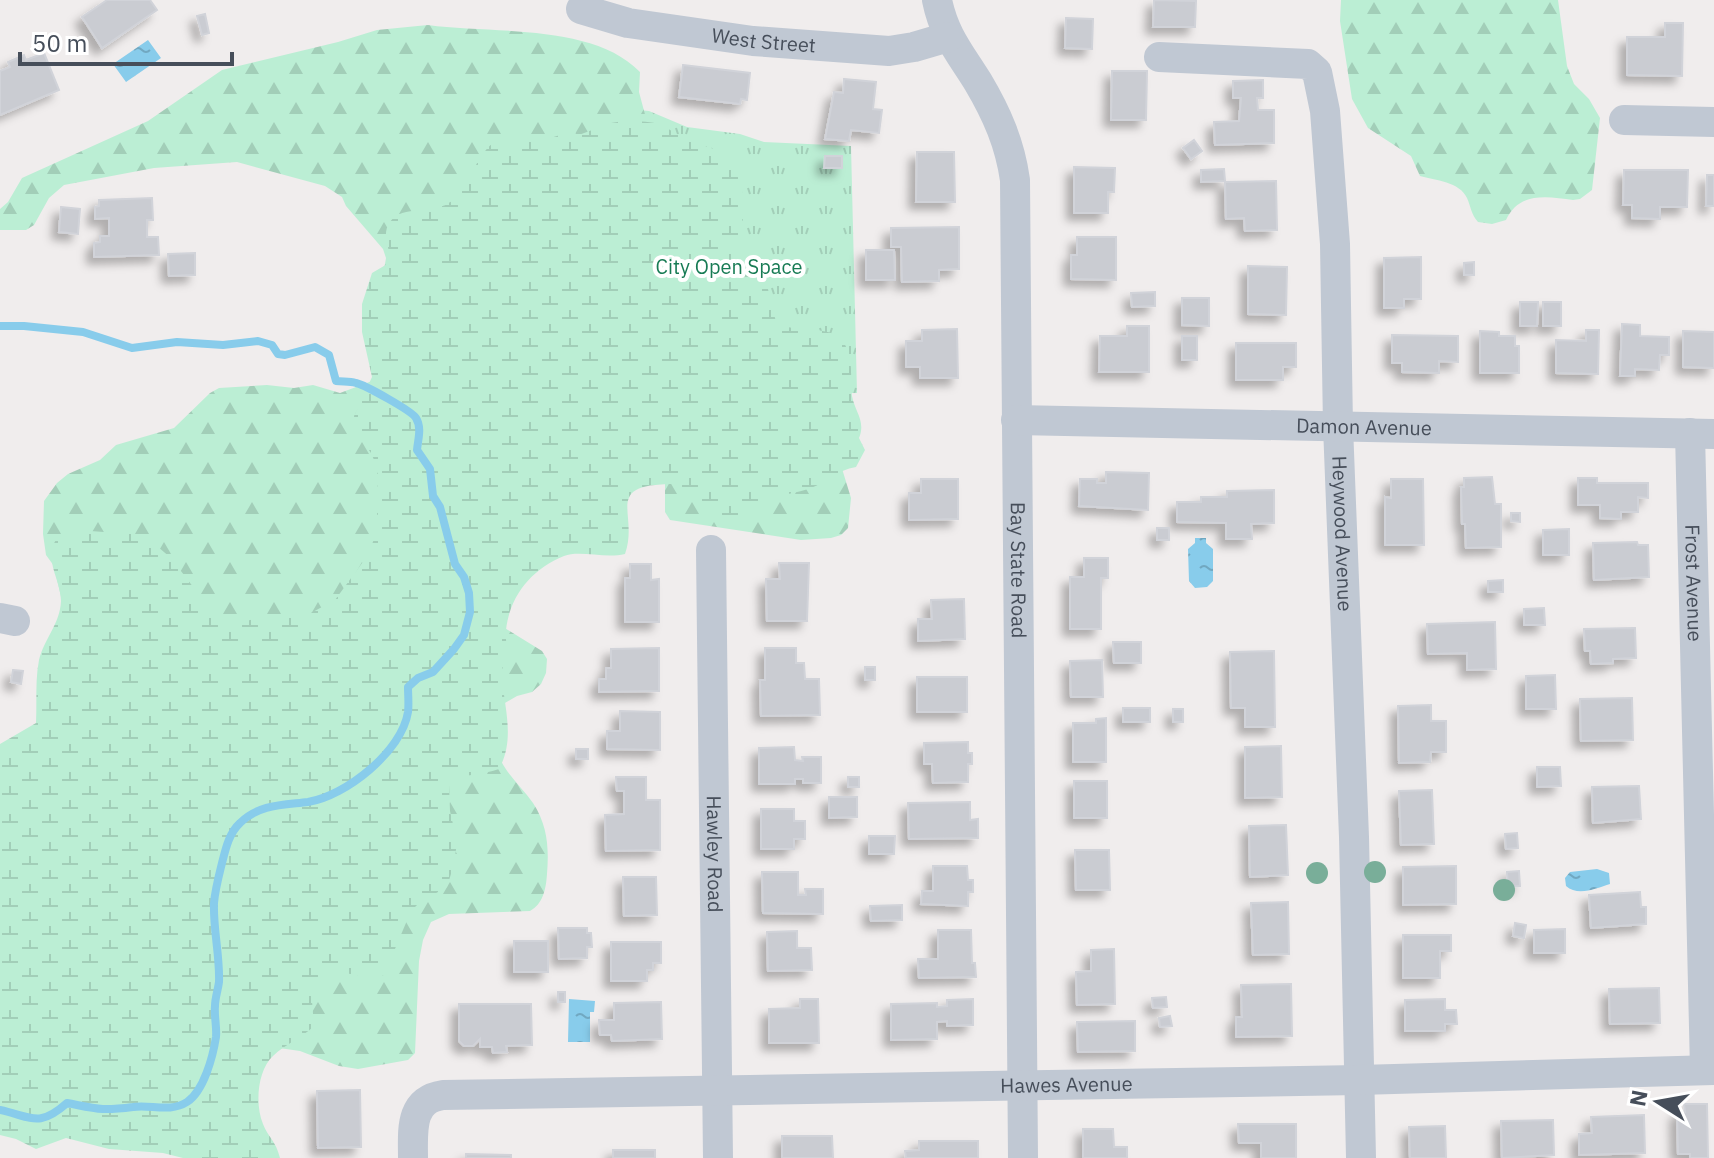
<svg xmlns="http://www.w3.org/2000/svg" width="1714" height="1158" font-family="'IBM Plex Sans',sans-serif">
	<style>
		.grass { fill: url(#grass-tufts) }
		.forest { fill: url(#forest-firs) }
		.wetland { fill: url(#wetland-marsh) }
		.water { fill: url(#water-ripples) }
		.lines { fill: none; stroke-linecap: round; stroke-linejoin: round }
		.stream { stroke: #88cceb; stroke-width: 8 }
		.building { fill: #caccd2; stroke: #d1d3d9; stroke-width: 2; filter: url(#shadow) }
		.street { stroke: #c0c8d3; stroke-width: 30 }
		.tree { fill: #79ae99 }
		.labels { text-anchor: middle; stroke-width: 8; stroke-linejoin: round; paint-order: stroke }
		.street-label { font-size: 20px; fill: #464e5a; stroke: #fff }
		.park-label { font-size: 20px; fill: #177b54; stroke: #fff }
	</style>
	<defs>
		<pattern id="grass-tufts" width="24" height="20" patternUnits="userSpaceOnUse" patternTransform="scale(2)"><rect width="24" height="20" fill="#bbeed4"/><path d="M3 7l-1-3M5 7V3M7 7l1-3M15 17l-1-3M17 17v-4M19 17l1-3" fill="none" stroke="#a2ceb8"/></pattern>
		<pattern id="forest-firs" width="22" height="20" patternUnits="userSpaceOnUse" patternTransform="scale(2)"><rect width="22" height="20" fill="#bbeed4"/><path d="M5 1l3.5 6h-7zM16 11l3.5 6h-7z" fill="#a2ceb8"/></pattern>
		<pattern id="wetland-marsh" width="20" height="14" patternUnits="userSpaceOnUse" patternTransform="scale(2)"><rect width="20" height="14" fill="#bbeed4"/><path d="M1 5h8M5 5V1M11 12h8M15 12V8" fill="none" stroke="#a2ceb8"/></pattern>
		<pattern id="water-ripples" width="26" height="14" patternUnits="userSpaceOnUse" patternTransform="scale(2)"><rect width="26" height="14" fill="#88cceb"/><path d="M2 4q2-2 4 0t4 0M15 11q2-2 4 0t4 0" fill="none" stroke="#71a8c1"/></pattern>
		<filter id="shadow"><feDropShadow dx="-7" dy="7" stdDeviation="4" flood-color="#0004"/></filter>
	</defs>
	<rect width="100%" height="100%" fill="#f0eded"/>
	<path class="grass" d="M588,105L649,111L687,127L740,134L764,142L851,146L857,393L617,397Z"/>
	<path class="forest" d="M1341,0H1558L1567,66L1574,84L1589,99L1600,118L1592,190L1580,199L1573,200C1546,196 1519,192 1506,220L1492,224L1478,222C1471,214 1471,207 1467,198C1460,182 1435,180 1420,176L1411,156L1368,128L1352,99L1340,21Z
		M428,25C492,34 593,23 640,72L639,92L647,122L733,248L836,449L851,498L848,528L841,535L831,538L801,540L670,520L665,512V444L543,494L503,627L542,651L547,659L546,673L541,684L532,692L517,696L493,710C494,725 493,746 500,759C508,776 523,788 533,803C548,826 549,849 547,874C546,889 543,904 530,911L449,914L431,922L423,940L419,961L415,1053L408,1060L358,1069L339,1066L300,1051L279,1048L77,668L54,566L46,555L43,534L44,501L57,483L68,474L100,460L116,445L174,428L210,393L219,388L267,385L294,388L313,385L340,393L388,375L381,288L386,258L383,249L346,206L342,197L325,186L237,162L154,168L64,185L49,198L34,225L26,230H0V209L8,202L22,178L148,121L222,70L338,42L377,30Z"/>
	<path class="wetland" d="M630,120C640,122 651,121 661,125C669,128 675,134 683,138C701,146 726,150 741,163L743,218L740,233L742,260L766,281L776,322C799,337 837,319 848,351C853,365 850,381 852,396C855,412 866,421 859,438L865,450L856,467C837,470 827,482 811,488C797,493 782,494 768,501C760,506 756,513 749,517C727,531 694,499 679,484C599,483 640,512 625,554C605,559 580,550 564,556C532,569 510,595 506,630C505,636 507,642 506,648C505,658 501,669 502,679C505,710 515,740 499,769C482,775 463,773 449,784L450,811L457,842L454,864L447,887L420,902L411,911L384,975L370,977L344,973L316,980L312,1001L314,1026C302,1038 285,1044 273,1056C257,1071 255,1105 263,1124C268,1137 276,1141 280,1158H183L163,1153L109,1149L66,1138L36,1149L16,1139L0,1135V744L36,723C37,702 35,680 39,660C44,639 60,624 61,601C61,582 47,565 53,546C57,534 66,531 77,530L144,535L171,558L197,592L211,618L220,622L232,624L260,618H289L309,614L335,600L368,555L377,531L378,469L371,453L356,432L354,416L372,377L362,332V304L372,273L389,263C392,248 380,236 390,222C402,204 435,215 452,201C469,188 478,149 498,140C506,137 518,143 528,142C544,141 560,135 575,130L576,136L611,123Z"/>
	<path class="water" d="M148,40L161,58L126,82L113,64Z
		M1195,538H1206V543L1213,549V581L1207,587L1195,588L1189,581L1188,549L1195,543Z
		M1597,869L1609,873L1610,884C1597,888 1578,897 1566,886L1565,878L1570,872Z
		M569,999L595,1001L594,1012H590V1042H568Z"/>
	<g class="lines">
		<path class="stream" d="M0,326H24L83,332L132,348L177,342L223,345L258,341L272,345L278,354L285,355L315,347L329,355L336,381C343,382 349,381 356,383C365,385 412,411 416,418C422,428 418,439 417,450L430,469L433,496L440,507L455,564L464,577L469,593L470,612L464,635L454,649L433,672L418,678L408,687C408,695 409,704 408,712C402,751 346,796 308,802C284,805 259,804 240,823C228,834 225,852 221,867C218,879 215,891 214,903C213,929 220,956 219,982C218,990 215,998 215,1006C214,1016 217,1027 216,1037C213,1056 204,1091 187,1102C170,1113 150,1104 133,1107C101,1111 98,1109 67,1103C39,1128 32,1117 0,1110"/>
	</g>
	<path class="building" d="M107,0H150L157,10L102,48L82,17Z
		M1154,0L1196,1L1195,27H1153Z
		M205,14L209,33L202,35L197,16Z
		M1066,18L1093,19L1092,49L1065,48Z
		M1665,23H1683L1682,76L1627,75V37H1665Z
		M44,53L59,90L0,115V71L10,67L8,62L24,55L26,60Z
		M683,65L750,73L747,100L741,99L740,104L679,97Z
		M1112,71H1147L1146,120H1111Z
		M844,79L876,82L873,109L882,110L879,133L851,130L849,141L825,139L834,92L843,93Z
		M1263,80V98H1257L1258,110H1274V143L1215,145L1214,122L1239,121L1241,98H1233V81Z
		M1194,140L1202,151L1191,159L1183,148Z
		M917,152H954L955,202H916Z
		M825,156H842V168H824Z
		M1074,167L1115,168L1114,192H1108V213H1074Z
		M1224,169L1225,181L1201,182V170Z
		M1624,170H1688L1687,207H1660V219L1632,218V205H1623Z
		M1707,175H1714V206H1706Z
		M1276,181L1277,230L1245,231L1244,218L1226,219L1225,182Z
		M152,198L153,220H147V237H158L159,255L94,257V243L100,242V236H109V218L95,219V207L99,206V200Z
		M61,207L80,209L78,234L59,232Z
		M959,227V269L939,270V281L902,282L901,247H891V228Z
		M1077,237H1116V280L1071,279V255H1077Z
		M866,250H894L895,280H866Z
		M195,253V275L169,276L168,254Z
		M1421,257V299H1404V308H1384V258Z
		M1474,262V275H1464V263Z
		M1248,266L1287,267L1286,315L1248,314Z
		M1155,292V306L1132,307L1131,293Z
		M1182,298H1209V326L1182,325Z
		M1520,302H1538L1537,326H1520Z
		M1543,302H1561V326H1543Z
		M1622,324L1640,325V336L1669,337V355H1660L1659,370L1635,369V376H1620Z
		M1127,326H1149V372H1099L1100,336H1127Z
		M957,329L958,378H920V367H906V341H922V330Z
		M1586,330H1599L1598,374L1556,373V340L1586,341Z
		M1480,331L1499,332V336H1515V346H1519V373H1480Z
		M1683,331L1714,332V368L1683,367Z
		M1392,335L1458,336V362L1439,361V373L1402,372V363H1392Z
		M1182,336H1197V360H1182Z
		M1236,343H1296V367H1283V380H1236Z
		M1106,472L1149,473L1148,510L1079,506L1080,479H1097V483H1106Z
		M1492,477L1495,504H1501V547L1466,548L1465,524H1462L1461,487H1464V478Z
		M1578,478H1597V483H1648V498L1638,497V512H1621V519L1600,518V505H1578Z
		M921,479H958V519L909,520V493H921Z
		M1391,479H1423L1424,545H1385V497L1391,498Z
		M1274,490V523L1251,524L1252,539H1226V523L1177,522V502H1201V497H1227V491Z
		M1511,513H1520V522L1511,521Z
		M1157,528H1169V540H1157Z
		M1569,529V555H1543V530Z
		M1637,542L1638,545H1648L1649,577L1594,580L1593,543Z
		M1084,558H1108V578H1101V629H1070V577H1084Z
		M779,563H809L807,621H767L766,579H780Z
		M630,564H651V580L659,579V622H625V578H630Z
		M1503,580V592H1488V581Z
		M964,599L965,639L918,641V619H932L931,600Z
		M1544,608L1545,625H1524V609Z
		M1495,622L1496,669L1467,670V653L1428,654L1427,624Z
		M1635,628L1636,658L1613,659V663L1591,664L1590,651H1585L1584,629Z
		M1113,642H1141V663H1114Z
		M659,648V691L599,692V679H606V668H611V649Z
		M765,648H796V663H804L805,679H819L820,715L761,716L760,680H765Z
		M1274,651L1275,727H1245V708H1231L1230,652Z
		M1102,660L1103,697H1071L1070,661Z
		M865,667H875V680H865Z
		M13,670L23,671L21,684L11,682Z
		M1555,675L1556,709H1526V676Z
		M917,677H967V712H917Z
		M1632,698L1633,740L1581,741L1580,699Z
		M1431,705V721H1446V752H1431L1430,762L1399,763L1398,706Z
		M1123,708H1150V722H1123Z
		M1173,709H1183V722H1173Z
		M620,711L660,712V750L607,749V731H620Z
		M1106,718V762H1073V723H1096V719Z
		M968,742V753H972V764H968V782L933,783L932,764H924V743Z
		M1281,746L1282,797L1245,798V747Z
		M794,747L795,760L803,761L802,757H821V783H803V779H795V784H759V748Z
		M576,749H588V759H576Z
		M1537,767H1560L1561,786L1537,787Z
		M616,777H646V800H660V850L606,851L605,815L624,814V791H617Z
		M848,777H859V787H848Z
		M1074,781H1107V818H1074Z
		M1639,786L1641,819L1593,823L1592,787Z
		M1432,790L1434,844L1401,845L1399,791Z
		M829,797H857V817L829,818Z
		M970,802V820L978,819V838L909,839L908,803Z
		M761,809H794V821H805V839H794V849H761Z
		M1286,825L1288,875L1250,877L1249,826Z
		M1517,833L1518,848L1506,849L1505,834Z
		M869,836H895L894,854H869Z
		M1075,850H1109L1110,890H1076Z
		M933,866H967L968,880H973V892H968V906L921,904L922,891H933Z
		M1456,866V904L1403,905V867Z
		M1519,871L1520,886L1508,887L1507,872Z
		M762,872H798V895H806L805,889H823V914L763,913Z
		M623,877H656L657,915L624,916Z
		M1640,892L1641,907H1646V924L1591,928L1589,895Z
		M1288,902L1289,954L1253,955L1251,903Z
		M902,905V920L871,921L870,906Z
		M1515,923L1526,925L1524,938L1513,936Z
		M558,928H587V933H591L592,947H587V958L559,959Z
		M1565,929V953H1534V930Z
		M938,930H971L972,963H975L976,977L919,978L918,959H938Z
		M797,931V948H811L812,970L768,971L767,932Z
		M1403,935H1451V951H1440V978H1403Z
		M514,941H548V972H514Z
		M611,942H661V963H653V970H647V981H611Z
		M1114,949L1115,1004L1077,1005L1076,972L1091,971V950Z
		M1291,984L1292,1036L1236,1037V1017H1242L1241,985Z
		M1659,988L1660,1023L1610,1024L1609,989Z
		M558,992H565V1002H558Z
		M1166,997L1167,1007L1153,1008L1152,998Z
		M800,999H818L819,1043H769V1009L800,1008Z
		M973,999V1025L947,1026V1021L937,1022V1039L891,1040V1004L937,1003V1007L947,1006V1000Z
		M1445,999V1010H1456L1457,1024H1445V1031H1405V1000Z
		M661,1002L662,1039L612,1041L611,1035H600L599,1020H614V1003Z
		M459,1004H531L532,1045L506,1046L507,1052L493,1053L492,1047H480V1039L473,1046H464L459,1041Z
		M1170,1016L1172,1026L1160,1027L1159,1018Z
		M1135,1021V1051L1078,1052L1077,1022Z
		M360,1090L361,1147L318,1148L317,1091Z
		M1684,1104H1707L1708,1158H1690V1154H1678L1677,1112H1685Z
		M1644,1115L1645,1153L1579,1155V1134L1592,1133L1591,1117Z
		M1553,1120L1554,1155L1502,1158L1501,1121Z
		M1238,1124H1296V1158H1261V1143H1239Z
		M1445,1126L1446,1158H1410L1409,1127Z
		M1083,1129H1113L1114,1147H1127V1158H1083Z
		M782,1136H832L833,1158H782Z
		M919,1141H978V1158H906L905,1151L919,1150Z
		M613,1150H655V1158H613Z
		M466,1154L511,1155V1158H466Z"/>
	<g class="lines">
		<g class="street">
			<path id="s1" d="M937,0C944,35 960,53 978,82C997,114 1010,144 1015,180L1023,1158"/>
			<path id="s2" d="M581,9L628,23L753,41L889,51L914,47L948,37"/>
			<path id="s3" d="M1159,57L1308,64L1317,72L1325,111L1335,244L1338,426L1354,837L1361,1158"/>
			<path d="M1624,120L1714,122"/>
			<path id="s4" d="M1016,420L1714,434"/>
			<path id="s5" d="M1690,433L1705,1070"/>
			<path id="s6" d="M711,550L718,1158"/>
			<path d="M0,618L15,621"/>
			<path id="s7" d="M413,1158C413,1131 409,1100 443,1095L1359,1080L1714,1070"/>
		</g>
	</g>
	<g class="tree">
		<circle cx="1375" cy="872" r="11"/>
		<circle cx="1317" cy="873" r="11"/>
		<circle cx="1504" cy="890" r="11"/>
	</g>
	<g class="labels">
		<g class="street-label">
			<text dy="7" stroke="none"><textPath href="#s2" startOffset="186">West Street</textPath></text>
			<text dy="7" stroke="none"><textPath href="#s4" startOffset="348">Damon Avenue</textPath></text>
			<text dy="7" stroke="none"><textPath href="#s3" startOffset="624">Heywood Avenue</textPath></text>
			<text dy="7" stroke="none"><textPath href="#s1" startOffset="588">Bay State Road</textPath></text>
			<text dy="7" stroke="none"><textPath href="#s5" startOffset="150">Frost Avenue</textPath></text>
			<text dy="7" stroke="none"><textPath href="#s6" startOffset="304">Hawley Road</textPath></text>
			<text dy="7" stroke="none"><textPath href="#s7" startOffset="702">Hawes Avenue</textPath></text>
		</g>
		<g class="park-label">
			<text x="729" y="274">City Open Space</text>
		</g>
	</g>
	<g transform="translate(1658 1102) rotate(281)" stroke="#ffffff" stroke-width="6" paint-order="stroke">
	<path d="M0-6L14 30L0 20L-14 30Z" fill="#464e5a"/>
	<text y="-12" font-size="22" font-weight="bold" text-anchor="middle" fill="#464e5a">N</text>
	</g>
	<path d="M20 52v12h212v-12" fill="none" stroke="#464e5a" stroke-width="4"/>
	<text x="32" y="52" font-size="24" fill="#464e5a" stroke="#ffffff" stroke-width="6" paint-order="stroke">50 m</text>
</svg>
